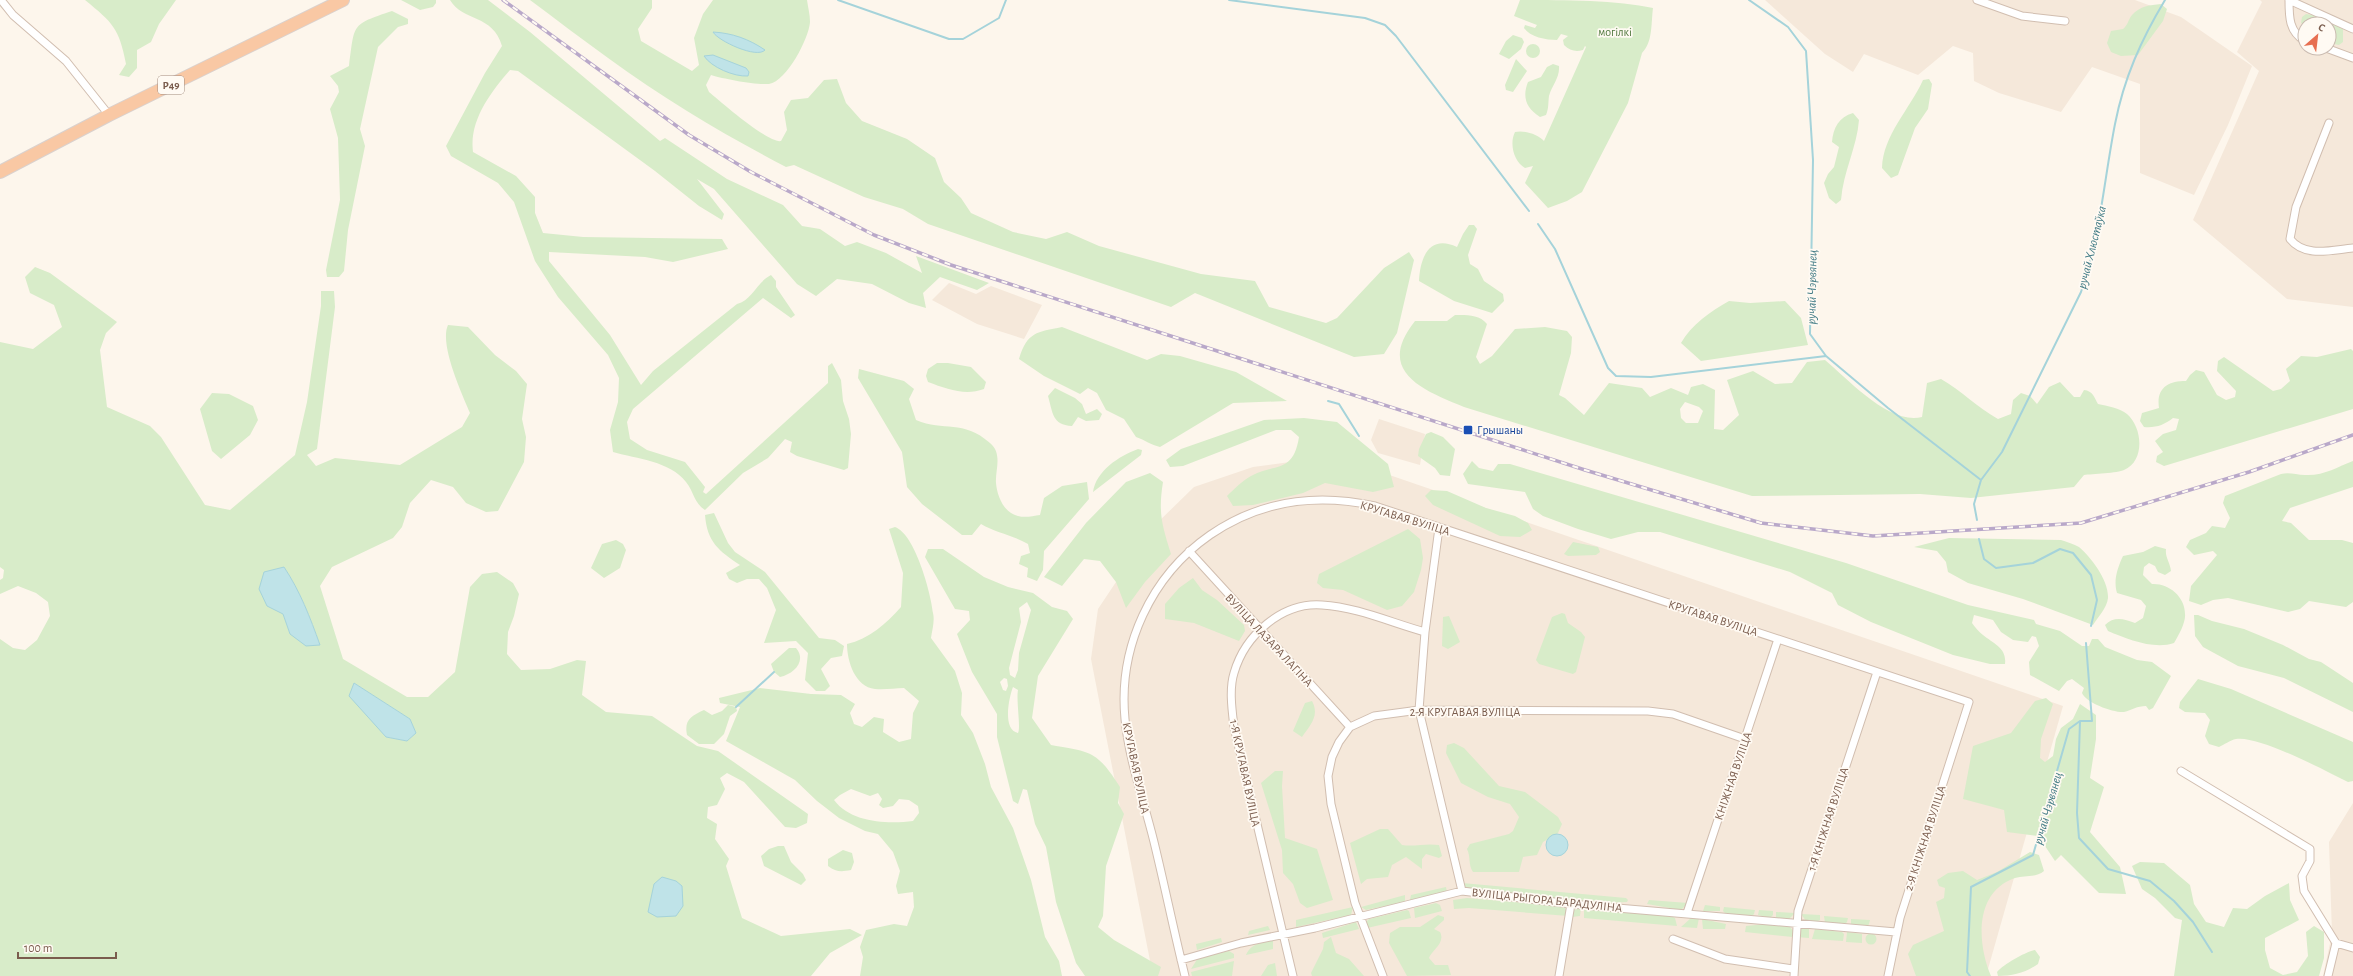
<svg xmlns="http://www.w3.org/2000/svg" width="2353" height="976" font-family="'Alegreya Sans',sans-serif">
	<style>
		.residential { fill: #f5e8da; fill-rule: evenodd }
		.green { fill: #d8ecc9; fill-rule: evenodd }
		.water { fill: #bfe3e8; stroke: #a5d3da }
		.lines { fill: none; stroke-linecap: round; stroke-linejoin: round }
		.stream { stroke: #a5d3da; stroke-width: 2 }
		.minor-casing { stroke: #d1beb0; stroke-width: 9 }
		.trunk-casing { stroke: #dad1cd; stroke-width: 14 }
		.minor { stroke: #fff; stroke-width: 7 }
		.trunk { stroke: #f9c8a4; stroke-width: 12 }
		.rail-casing { stroke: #b9a8c9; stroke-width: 3.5 }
		.rail { stroke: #fffaf3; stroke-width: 2; stroke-dasharray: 6; stroke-linecap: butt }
		.transit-dot { fill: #1a4fb4; stroke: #fffaf3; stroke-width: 1.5 }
		.labels { text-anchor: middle; stroke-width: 3.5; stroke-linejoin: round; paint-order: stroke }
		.shield { fill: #fffaf3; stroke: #a28b7f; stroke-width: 1 }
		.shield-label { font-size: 11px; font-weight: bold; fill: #7a5c4d }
		.park-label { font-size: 12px; fill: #537a41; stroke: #fffaf3 }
		.transit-label { font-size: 12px; fill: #164399; stroke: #fffaf3; text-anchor: start }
		.street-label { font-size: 12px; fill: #7a5c4d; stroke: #fffaf3 }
		.water-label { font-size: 13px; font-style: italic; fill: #437c86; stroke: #fffaf3 }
	</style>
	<rect width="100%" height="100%" fill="#fdf6ec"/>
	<path class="residential" d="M1765,0H2135L2181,17L2252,66L2228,125L2194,195L2140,173V84L2092,67L2061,112L1999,93L1974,81L1973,53L1953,46L1918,75L1864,54L1853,72L1825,54Z
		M2260,0H2353V307L2287,299L2193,220L2259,71L2237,52L2262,2ZM2305,24H2329V48H2305Z
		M949,283L976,294L991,286L1042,305L1024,339L977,324L932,300Z
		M1379,419L1425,434L1420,465L1378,453L1371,440Z
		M1334,456L2063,706L1986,976H1153L1091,659L1098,609L1152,528L1194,487L1253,467Z
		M2353,803V976H2323L2332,934L2329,842Z"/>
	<path class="green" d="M85,0H176L159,24L151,42L137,50V68L129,77L119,75L126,64C119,28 113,23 85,0Z
		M401,0H436V3L433,7L420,10Z
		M450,0H488L530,32L660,141L665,138L727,179L783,205L802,226L820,229L845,246L857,242L886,253L922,273L916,256L989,283L977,290L940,277L923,293L926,308L909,303L872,284L837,279L816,296L797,284L714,189L697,179L724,214L722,220L699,206L655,171L518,71L510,70C490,93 469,121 473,152L516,176L535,197V213L543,233L583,237L722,239L728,249L673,262L645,257L549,252V261L610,335L641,385L653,371L737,304C752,300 757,282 771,275L776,281V287L795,315L791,318L763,298L633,409L627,422L630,439L647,450L685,462L705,487L703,492L706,494L828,383V366L832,363L841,380L843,401L849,419L851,434L848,468L844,470L797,456L790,452L792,442L785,439L768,458L743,473L705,510C694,503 694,492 686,482C670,461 637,459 613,452L610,430L618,402L619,378L608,355L558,297L535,261L514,202L498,183L451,156L446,146L485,73L502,46C493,14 463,22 450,0Z
		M530,0H652V8L638,29L641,41L692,71L699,65L694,38L703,14L713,0H807C808,7 810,15 810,22C809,38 787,81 769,84C755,85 724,79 711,75L706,85L709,92C721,102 769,144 781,141L787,130L784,112L791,100L808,98L824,80L837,79L846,103L862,121L907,139L935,158L944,182L961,198L971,213L1013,232L1046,239L1067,232L1099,246L1201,274L1255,281L1269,307L1326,323L1337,318L1384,268L1409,252L1414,260L1397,333L1384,354L1354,357L1195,293L1171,307L928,224L903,209L864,197L794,165L786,167C752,149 719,131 687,111C633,78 582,39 530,0Z
		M1520,0C1560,0 1617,0 1653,8C1651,23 1653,42 1642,53L1628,103L1582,192L1567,201L1548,208L1525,183L1533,166L1525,168C1514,162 1509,144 1515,132C1524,130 1538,134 1544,141L1586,47L1585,46L1583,50C1576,52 1570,51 1564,45L1563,40L1568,36L1561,34L1557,40C1546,40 1530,37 1524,28L1525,25L1535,28L1537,25L1514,16Z
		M2161,4L2167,9L2163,21L2138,55L2121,56L2111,52L2107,43L2111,31L2123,29C2128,25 2128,20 2132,15C2140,6 2150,5 2161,4Z
		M392,11L408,19V24L398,27L378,47L360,129L365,146L348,230L344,271L339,277H327L326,270L340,200L338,138L330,109L339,92L338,86L330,76L349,66C355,24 350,25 392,11Z
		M2306,14L2319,16L2343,26V42L2339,45L2329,43V24H2305V26L2301,23L2302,17Z
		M1513,35L1522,38L1524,42L1521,49L1509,59L1499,54L1506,41Z
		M1526 51a7 7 0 1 1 14 0a7 7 0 1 1-14 0Z
		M1516,59L1527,71L1513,92L1506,90L1505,85Z
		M1553,64L1559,66C1560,78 1552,85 1549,96C1548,103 1549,108 1546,115L1540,117C1526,108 1522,97 1528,82L1541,77L1547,67Z
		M1929,79L1932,84L1928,109L1915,128L1898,175L1891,178L1882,168C1883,135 1910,109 1923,80Z
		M1853,113L1859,120C1857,147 1843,172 1841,200L1836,204L1829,198L1824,183L1828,174L1834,167L1839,147L1832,142C1833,128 1839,117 1853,113Z
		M1469,225H1474L1477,229L1468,255L1470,264L1478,269L1484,281L1503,294L1504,301L1492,313L1454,301L1419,281C1420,258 1429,234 1457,247L1463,234Z
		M35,267L50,273L117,322L106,333L100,350L107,407L150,426L161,437L205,505L230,510L295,455L307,402L321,306V291H334L335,307L317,449L307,455L316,466L335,458L400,465L462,427L470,413C462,394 439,344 448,325L468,327L495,355L516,371L527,384L522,419L526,437L524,462L498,511L486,512L466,503L453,487L431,480L410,503L402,527L393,538L332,567L320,586L343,659L407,697H428L455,672L470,587L482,574L497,572L513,583L519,594L514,616L508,632L507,654L521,670L550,669L577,660L586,661L582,695L606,712L652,716L697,746L718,751L808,814L807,823L796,828L785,827L744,782L727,773L720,778L725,789L717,805L708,807L707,818L717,824L715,839L729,859L726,866L742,918L781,936L850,929L862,935L830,953L811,976H0V639L13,648L25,650L37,640L50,616L48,602L36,593L18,586L0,594V580L3,578L4,570L0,567V342L33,349L62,327L54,305L30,293L25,277ZM284,567C300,591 310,617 320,645L290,634L283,614ZM354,683L410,719L416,733L407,741L386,737L373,721Z
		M1729,301L1750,303L1785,301L1801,318L1808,345L1701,361L1681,343C1691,325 1711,311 1729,301Z
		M1455,315C1466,315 1479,314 1487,324L1476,357L1480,364L1492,356L1515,329L1545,327L1567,331L1572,337L1571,353L1559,395L1565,398L1584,415L1609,383L1642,388L1650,397L1671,388L1688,395L1691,387L1703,384L1715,390L1714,429L1723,430L1739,415L1727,380L1753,371L1775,384L1792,383L1807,362L1825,360C1849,380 1889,425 1922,417L1927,383L1941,379C1962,391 1978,408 1998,419L2011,414L2013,400L2021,393L2030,396L2037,404L2049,387L2060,382L2074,397H2080L2084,390C2093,391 2094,397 2098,404C2107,406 2120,408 2127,414C2143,428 2145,461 2124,470C2118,473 2092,474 2084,475L2074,487L1971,498L1920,494L1752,496L1464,407C1422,390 1375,371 1415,321H1447ZM1685,402L1699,407L1703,411L1698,423H1686L1681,418L1680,409Z
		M1062,327L1147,360L1161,354L1180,356L1236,372L1287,401L1233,403L1160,447C1151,445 1145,440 1136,437L1124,419L1106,410L1097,393L1088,388L1080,394L1044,376L1019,359C1027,332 1037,332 1062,327Z
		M2351,349L2353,351V409L2164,466L2156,462L2157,456L2163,452L2155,441L2163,434L2176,430L2179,419L2173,418C2164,425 2156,428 2144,427L2140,421L2142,413L2159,408C2156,388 2168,381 2186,381L2190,375L2196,370L2204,372L2217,395L2226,400L2235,397L2236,391L2217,371L2218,361L2224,357L2273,391L2281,389L2290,381L2286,369L2301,356L2317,357Z
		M937,363H948L971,367L986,382L984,389C965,396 947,389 928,382L926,376L928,369Z
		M859,369L904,381L914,389L909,399L916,420C944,432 963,419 990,443C1003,454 995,470 996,483C997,496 1004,513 1018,516C1025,518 1033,516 1040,515L1044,498L1062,486L1087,482L1089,499L1044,551L1043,570L1037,581L1027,577L1028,568L1019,564L1021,556L1030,553L1028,544C1013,535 996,533 981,524L972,535H962L922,504L907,487L902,452L858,378Z
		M1055,388L1075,398L1082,404L1086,414L1097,409L1102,414L1099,420L1086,421L1078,417L1072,426C1052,425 1053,413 1048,396Z
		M212,393L229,394L253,406L258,420L250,435L221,459L212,451L200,409Z
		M1304,418L1337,422L1388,464L1394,487L1373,492L1325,483L1303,493L1253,505L1233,506L1227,496C1234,489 1242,481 1251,476C1275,463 1293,474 1299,437L1291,430H1276L1183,466L1170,467L1166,460L1181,449L1264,420Z
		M1431,432L1443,437L1455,449L1450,476L1440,475L1435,468L1418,456L1419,449L1426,434Z
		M1138,449L1142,450L1141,455L1093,492C1096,471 1119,456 1138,449Z
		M1472,461L1479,468L1493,471L1498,464H1510L1846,563L1968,605L2034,620L2036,624L2060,631L2082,646H2089L2092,639H2098L2105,647L2137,660L2152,662L2171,676L2153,708L2149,710L2146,706C2137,706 2132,710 2124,712C2114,713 2086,703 2082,693L2084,688L2072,679L2067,681L2059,691L2030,675L2029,662L2039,646L2036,637L2032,636L2028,642L2013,640L2001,632L1993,620L1974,615L1972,623C1975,627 1979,632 1983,635C1994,644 2007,648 2005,664H1990L1953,655L1871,622L1838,605L1832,593L1790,572L1660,532H1638L1611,539L1578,529L1543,516L1533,509L1525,492L1468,484L1463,474Z
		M2353,461V487L2290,508L2282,521L2291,523L2309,540H2342L2353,543V602L2346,607L2309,601L2300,609L2288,612L2228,598L2213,600L2201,605L2189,601L2191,586L2217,555L2213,551L2194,555L2186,547L2190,540L2206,533L2212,526L2225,528L2230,518L2223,503L2225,496L2281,474C2290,472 2296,475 2305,475C2324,476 2337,467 2353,461Z
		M1150,473L1163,482C1158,513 1162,525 1171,554L1145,582L1126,608L1116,582L1100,561L1084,559L1062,586L1044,577L1086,523L1126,482Z
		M1431,490L1447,491L1486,508L1515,516L1528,523L1532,530L1520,537L1500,536L1433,505L1425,496Z
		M714,513L728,543L735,552L765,572L819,638L835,640L844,646L842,656L831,658L821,669L830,686L825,691H816L805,680L808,653L796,641L764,643L776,610L767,588L759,579H747L737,583L729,579L726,573L740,565C719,551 707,542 705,515Z
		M895,527C915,534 931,593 933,613C935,621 932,630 931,638L955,671L962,693L961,715L973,733L985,764L991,787L1013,828L1031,880L1045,937L1059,961L1062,976H860L863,957L860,947L866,930L894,924L907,926L914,907L913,892L898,894L896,886L900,871L893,852L878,834L865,831L839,818L817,801L795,780L726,741L740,707L720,703L719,698L760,688L811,694L841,695L855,704L850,713L854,724L862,727L874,717L884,719L883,732L899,742L911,739L913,713L919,701L904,688C895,688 885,690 875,689C855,687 847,661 847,644C869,639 886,624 901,607L903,573L889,529ZM851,789L870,796L878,793L882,799L879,805L883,808L893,806L899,799L909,800L918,806L919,813L913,821C888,824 851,823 834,800L840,795Z
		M1408,529L1420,539L1423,558L1421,570L1414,592L1402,606L1387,610L1343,590L1323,588L1317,583L1319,574Z
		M1949,538L2061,540C2067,542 2074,544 2079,547C2091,557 2109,581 2108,598C2107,608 2098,617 2093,625L2023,599L1968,583L1948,572L1946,562L1937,551L1914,547Z
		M616,540L623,544L626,550L620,568L604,578L591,568L602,544Z
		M1573,542L1598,547L1600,552L1596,555L1568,556L1564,554Z
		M2155,546L2166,549C2165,558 2170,562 2171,571L2165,575L2158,572L2155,566L2149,563L2144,567L2143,575L2152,584C2168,583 2185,596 2185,614C2186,622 2179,635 2174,643C2154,650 2127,639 2108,631L2105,625C2114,616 2124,619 2135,623L2143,618L2146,606L2141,600L2117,593C2113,580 2118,567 2123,556L2143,552Z
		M928,549H943L984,577L1008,587L1033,593L1052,607L1067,611L1073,619L1038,676L1032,718L1051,745C1092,752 1097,751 1120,787L1118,803L1124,814L1106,866L1103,916L1098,927L1114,940L1161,967L1158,976H1085L1076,963L1056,902L1046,847L1035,824L1027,790L1023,789L1018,804L1013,801L997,737V714L972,672L957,634L970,620L969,611L955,609L925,557ZM1027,602L1031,610L1019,653L1018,670L1015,678L1010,675L1009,668L1021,622L1019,608ZM1004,678L1007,679L1008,686L1006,691L1003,690L1000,682ZM1013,687L1018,690C1016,701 1021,728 1018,733C1002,730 1009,697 1013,687Z
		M1193,578L1202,590L1217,600L1244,625L1245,631L1239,641L1194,623L1165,619V604L1179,588Z
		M1562,613L1565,614L1568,623L1581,632L1585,637L1576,672L1573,674L1539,664L1536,660L1552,617Z
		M2194,615H2198L2212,621L2244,629L2283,645L2309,659L2321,662L2353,683V712L2284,678L2238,666L2203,647L2195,636Z
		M1449,616L1460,642L1448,649L1442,646L1443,617Z
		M789,648H796C807,661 794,674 780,677L774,672L771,664Z
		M2198,679L2231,689L2353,742V781L2348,782C2326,771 2258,735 2236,739C2230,740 2224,745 2219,747L2209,744L2205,736L2210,720L2205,713L2185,712L2179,708L2180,702Z
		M2046,698L2053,704L2041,739L2040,758L2045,762L2053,756L2056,739L2061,728L2073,719L2080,704L2096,715V739L2090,778L2104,787L2090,832L2120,867L2126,894L2099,893L2061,855L2055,861L2045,846L2046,840L2038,836L2007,832L2004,810L1963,799L1973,746L2011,733L2035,701Z
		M1312,701C1320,716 1310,725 1302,737L1293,731L1305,703Z
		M728,705L736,707L737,711L730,716L724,734L714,744H699L687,735C684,720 691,716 704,710L712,715L722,711Z
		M1454,743L1464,748L1499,786L1525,792L1558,817L1562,824L1558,833L1543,842L1537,855L1523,857L1519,872H1473C1468,865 1471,857 1467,849L1470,844L1509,834L1513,831L1519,817L1510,804L1488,797L1461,783L1446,753L1447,745Z
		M1275,771H1283L1282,786L1285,838L1317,849L1333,900L1307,908L1300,903L1293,884L1283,873L1282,850L1261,783Z
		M1380,829H1388L1402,845C1415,847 1425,843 1439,845L1442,856L1439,858L1426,854L1422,859V869L1406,857L1392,865L1388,877L1367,879L1361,884L1350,843Z
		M778,846H784L791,862L803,874L806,880L801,885L764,866L761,856L769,849Z
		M843,850L852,853L854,862L851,870C841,872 836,872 828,866V859Z
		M2030,852L2039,855L2044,871C2036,878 2025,875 2015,878C1974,892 1977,943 1991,976H1916L1908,954L1913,945L1944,931L1936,902L1944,898L1945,888L1939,886L1937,880L1948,873L1963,871L1977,880L1997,872Z
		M2140,862L2164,863L2190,885L2194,904L2206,922L2224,927L2233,908L2247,909L2265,896L2289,883L2290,900L2299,920L2265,938V950L2270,968L2283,975L2297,972L2308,956L2306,932L2314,926L2324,932V958L2319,976H2174L2182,920L2175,918L2155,898L2142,889L2132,866Z
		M1462,883L1626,898L1628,900L1627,902L1608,903L1468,890Z
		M1446,887L1447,892L1410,900L1411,895Z
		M1405,895V902L1366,910L1361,907Z
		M1467,898L1563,906L1568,911V916L1469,908L1454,909L1453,900Z
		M1649,900L1688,903L1681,910L1647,904Z
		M1436,903L1440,905L1442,911L1415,918L1414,908Z
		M1705,905L1720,907V911H1703Z
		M1353,907L1351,915L1296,927V920Z
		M1724,907L1755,910L1754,914L1752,916L1726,914L1723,911Z
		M1581,908L1580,916L1572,917L1574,910Z
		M1584,908L1671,916L1675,918L1677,926L1584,918Z
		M1407,910L1409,911L1411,918L1367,928L1366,922L1369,919Z
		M1759,910L1773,911V915L1770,918L1758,915Z
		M1776,912L1795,913L1789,919L1776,918Z
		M1801,914L1820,915V920L1816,922L1806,921Z
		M1438,915L1444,917V920L1434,929L1440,932C1446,943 1431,951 1429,958L1435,965H1448L1451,975L1407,976L1389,943L1390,933L1400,927H1420Z
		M1824,916L1848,918L1847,922L1845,924L1825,923Z
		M1691,918H1699L1697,928L1681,927Z
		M1702,919L1726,924L1725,929H1703Z
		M1851,919L1870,920L1869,924L1867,927L1851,924Z
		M1356,922L1359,929L1323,938L1322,933Z
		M1766,924L1790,927L1794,932L1793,937L1745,932L1746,926Z
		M1268,926L1270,930L1248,935L1249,931Z
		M1804,928L1809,929V938L1796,937L1800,929Z
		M1815,929L1842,932L1844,934L1843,941L1812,939Z
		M1847,932L1862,934V943L1846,942Z
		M1865.5 939a5.5 5.5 0 1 1 11 0a5.5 5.5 0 1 1-11 0Z
		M1331,937L1336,953L1349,959L1364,976H1312L1311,973L1323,949L1324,942Z
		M1221,938L1222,942L1197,950L1196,944Z
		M1273,940V949L1246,955C1251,943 1262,943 1273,940Z
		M2035,950L2040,957L2038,964C2025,973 2013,976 1998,976L1997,972C2004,964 2025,952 2035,950Z
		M1229,951L1234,954V958L1191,969L1198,958Z
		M1234,961L1232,976H1192L1191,972Z
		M1275,963L1277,976H1261L1268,965Z"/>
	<path class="water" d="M713,32C732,33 749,39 765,50C757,59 718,41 713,32Z
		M713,55L746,68L749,72L748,76C734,77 711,67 704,56Z
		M284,567C300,591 310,617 320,645L306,646L290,634L283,614L267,606L259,589L264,572Z
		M354,683L410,719L416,733L407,741L386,737L349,696Z
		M1546 845a11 11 0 1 1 22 0a11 11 0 1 1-22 0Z
		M662,877L676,881L682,886L683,906L676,916L657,917L648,912L654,884Z"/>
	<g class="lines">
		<path class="stream" d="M838,0L949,39H963L999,18L1006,0
			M1229,0L1365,18L1385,25L1396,36L1529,211
			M1749,0L1788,27L1806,51L1813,160L1810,334L1826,356L1888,408L1981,480L1974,504L1977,520
			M1538,224L1555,249L1608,368L1616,376L1651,377L1826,356
			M1328,401L1339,404L1359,436
			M1981,480L2002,452L2081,292C2100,238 2104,180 2115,124C2124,78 2141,40 2165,0
			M1979,539L1984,559L1996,568L2033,563L2060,549L2073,553L2091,575L2097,600L2091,626
			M736,707L774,672
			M2080,721L2077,813L2079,838L2108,869L2150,881L2174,901L2193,922L2212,952
			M1970,976L1967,972L1971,887L2033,855L2069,729L2080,721H2092L2086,643"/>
		<g class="minor-casing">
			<path id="minor" d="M1,0L13,15L66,61L109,115
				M1977,0L2022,16L2065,21
				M2289,0L2353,29
				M2289,0C2289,17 2289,32 2305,41
				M2326,48L2353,58
				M2329,123L2296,207L2290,239C2305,258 2331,250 2353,248
				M1439,528L1425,632L1419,710L1462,891
				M1189,551L1350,727
				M2181,771L2310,849V861L2302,876L2304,891L2336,943L2328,976
				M1687,913L1778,639
				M1673,939L1725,959L1793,969
				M2336,943L2353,948
				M1181,960L1241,943L1315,928L1462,891L1571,904L1896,932
				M1185,976C1174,932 1165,887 1154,842C1144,801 1129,761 1125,719C1118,647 1151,576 1210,535C1261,500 1316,493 1375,506L1969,702L1900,918L1888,976
				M1293,976L1234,727C1232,710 1229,689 1234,673C1245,635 1282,602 1322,605C1357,607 1392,623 1425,632
				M1383,976L1355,903L1331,804L1328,776L1332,757L1339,742L1350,727L1374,716L1419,710L1648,711L1673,714L1745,739
				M1559,976L1571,904
				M1794,976L1798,911L1877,672"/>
		</g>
		<g class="trunk-casing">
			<path id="trunk" d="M0,172L109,115L343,0"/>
		</g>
		<use href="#minor" class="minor"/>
		<use href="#trunk" class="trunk"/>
		<g class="rail-casing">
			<path id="rail" d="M503,0L689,135L751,172L874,235L951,265L1239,358L1585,470L1761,523L1873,536L2081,523L2249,472L2353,435"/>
		</g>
		<use href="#rail" class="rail"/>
	</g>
	<rect class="transit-dot" x="1463" y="425" width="10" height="10" rx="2"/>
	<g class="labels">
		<rect class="shield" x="158" y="76" width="26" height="18" rx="3"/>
		<g class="shield-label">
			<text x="171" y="89">Р49</text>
		</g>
		<g class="park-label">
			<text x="1615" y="36">могілкі</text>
		</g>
		<g class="transit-label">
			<text x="1477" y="434">Грышаны</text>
		</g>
		<g class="street-label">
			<text transform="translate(1405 518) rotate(17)" y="4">КРУГАВАЯ ВУЛІЦА</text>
			<text transform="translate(1713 618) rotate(18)" y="4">КРУГАВАЯ ВУЛІЦА</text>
			<text transform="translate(1269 640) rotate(47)" y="4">ВУЛІЦА ЛАЗАРА ЛАГІНА</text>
			<text x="1465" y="716">2-Я КРУГАВАЯ ВУЛІЦА</text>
			<text transform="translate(1136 768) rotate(78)" y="4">КРУГАВАЯ ВУЛІЦА</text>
			<text transform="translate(1245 773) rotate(78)" y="4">1-Я КРУГАВАЯ ВУЛІЦА</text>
			<text transform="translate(1733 776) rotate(-71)" y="4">КНІЖНАЯ ВУЛІЦА</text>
			<text transform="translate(1828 819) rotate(-72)" y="4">1-Я КНІЖНАЯ ВУЛІЦА</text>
			<text transform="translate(1925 838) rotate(-72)" y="4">2-Я КНІЖНАЯ ВУЛІЦА</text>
			<text transform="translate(1547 900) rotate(6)" y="4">ВУЛІЦА РЫГОРА БАРАДУЛІНА</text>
		</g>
		<g class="water-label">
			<text transform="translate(2091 247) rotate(-76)" y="5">ручай Хлюстаўка</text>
			<text transform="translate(1811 287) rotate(-89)" y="5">ручай Чэрвянец</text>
			<text transform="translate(2047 808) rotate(-74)" y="5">ручай Чэрвянец</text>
		</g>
	</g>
	<g transform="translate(2317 36) rotate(28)"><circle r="19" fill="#fffaf3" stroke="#cabbb1"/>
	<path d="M0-3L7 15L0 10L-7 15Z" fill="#e76f51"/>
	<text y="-6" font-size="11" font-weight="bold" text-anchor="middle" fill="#7a5c4d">С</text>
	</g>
	<path d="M18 952v6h98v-6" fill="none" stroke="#7a5c4d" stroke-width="2"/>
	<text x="24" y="952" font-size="12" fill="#7a5c4d" stroke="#fffaf3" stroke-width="3" paint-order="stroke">100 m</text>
</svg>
